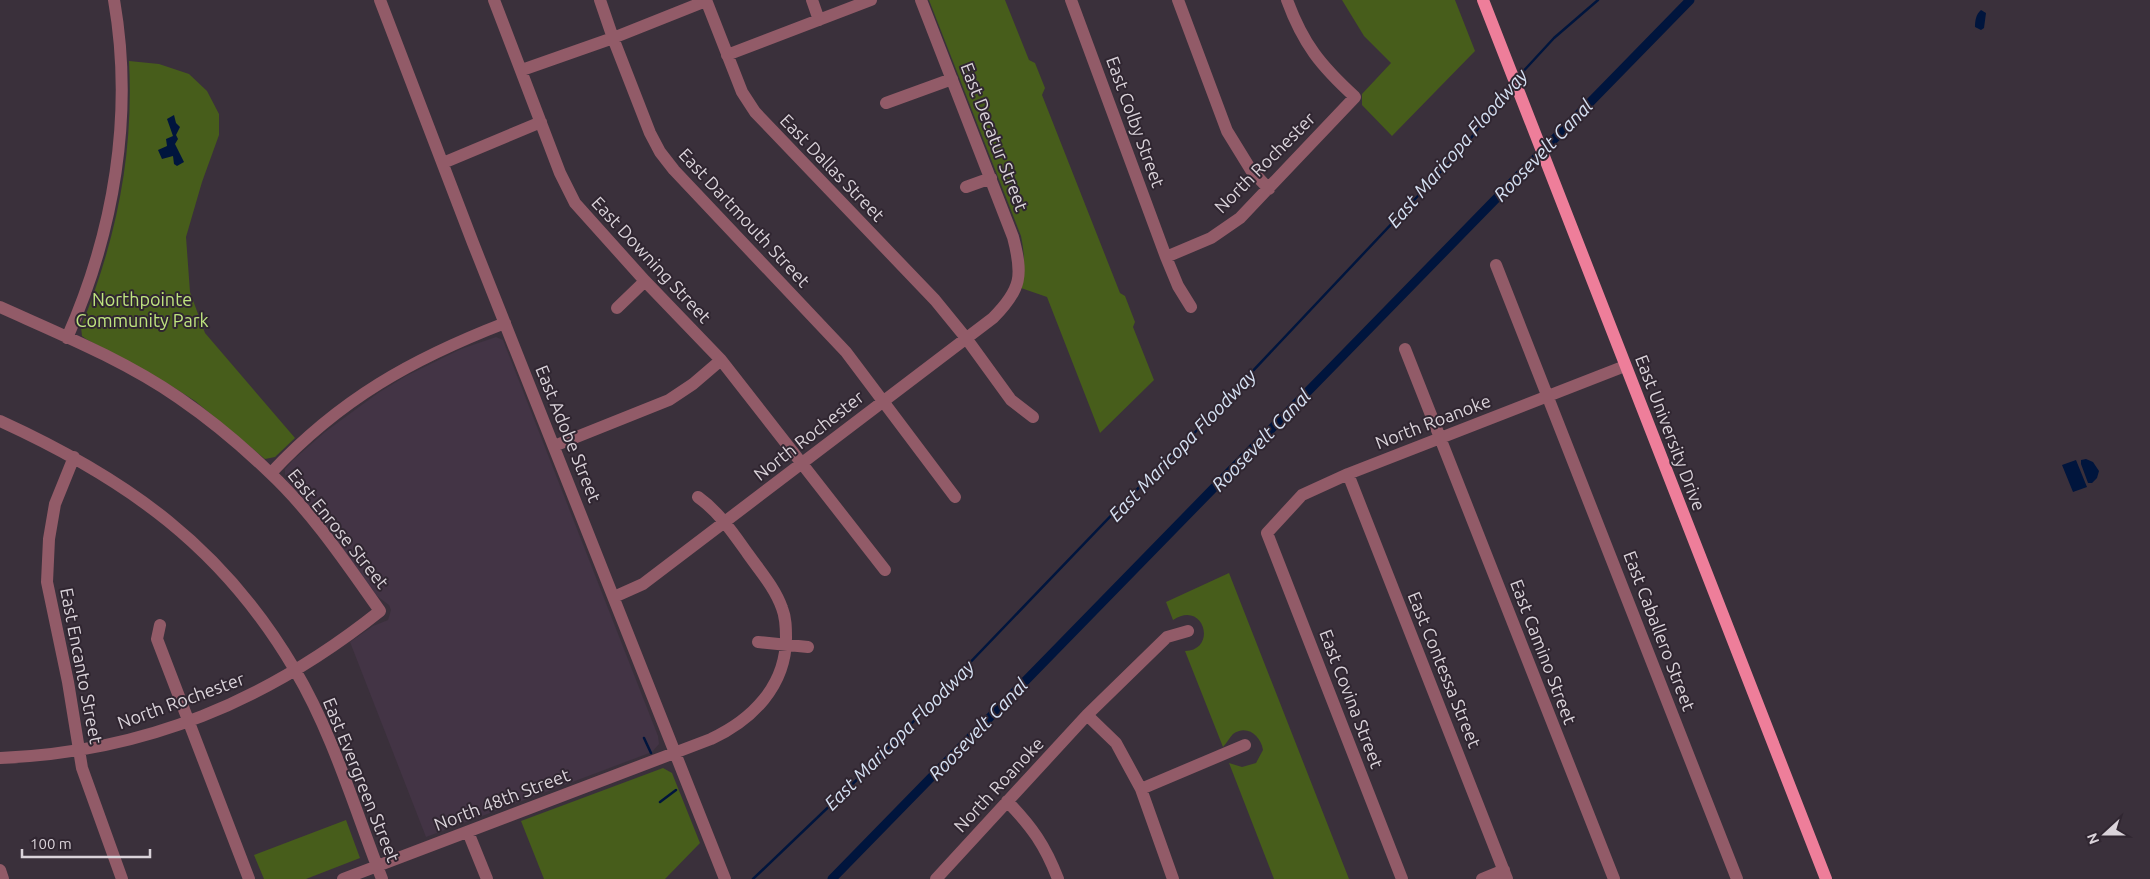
<svg xmlns="http://www.w3.org/2000/svg" width="2150" height="879" font-family="Ubuntu,sans-serif">
	<style>
		.built { fill: #433445 }
		.green { fill: #475d1b }
		.water { fill: #00153d }
		.lines { fill: none; stroke-linecap: round; stroke-linejoin: round }
		.stream { stroke: #00153d; stroke-width: 2.5 }
		.canal { stroke: #00153d; stroke-width: 9 }
		.minor { stroke: #925b68; stroke-width: 12 }
		.major { stroke: #ee7e9a; stroke-width: 12 }
		.labels { text-anchor: middle; stroke-width: 4; stroke-linejoin: round; paint-order: stroke }
		.street-label { font-size: 18px; fill: #dad3da; stroke: #302631 }
		.park-label { font-size: 18px; fill: #bfe47f; stroke: #302631 }
		.water-label { font-size: 19px; font-style: italic; fill: #d6e1f3; stroke: #302631 }
	</style>
	<rect width="100%" height="100%" fill="#3a303b"/>
	<path class="built" d="M496,337L503,340L658,736L659,744L652,752L426,837L350,642L373,626L388,620L391,610L389,605L377,596L323,522L287,481L285,474V469L293,460L325,432L378,393L406,376L461,349Z"/>
	<path class="green" d="M929,0H1005L1029,60L1035,63L1045,88L1042,95L1120,293L1125,296L1135,322L1133,327L1154,380L1100,433L1047,297L1021,288C1025,270 1025,255 1021,236Z
		M1342,0H1455L1475,51L1392,136L1362,105V94L1391,63L1364,36Z
		M129,61L159,64L189,74L207,91L219,114V135L202,182L186,237L190,292L205,333L295,438L275,457L265,459L195,401L165,382L86,339L82,336L81,327C116,240 134,156 129,61Z
		M1229,573L1349,879H1274L1229,763L1242,767L1256,763L1263,750C1261,736 1247,724 1233,734C1229,738 1227,743 1223,747L1185,651C1218,650 1204,599 1173,620L1166,602Z
		M663,768L672,773L700,843L665,879H544L521,821Z
		M346,820L360,858L306,879H264L254,855Z"/>
	<path class="water" d="M1981,10L1986,13L1984,28L1981,30L1975,27C1975,21 1976,14 1981,10Z
		M174,115L176,123L180,127L176,135L178,139L175,144L184,162L177,166L174,164L173,156L162,159L158,150L167,146L166,139L173,136L167,119Z
		M2086,459L2093,462L2099,471L2097,478L2092,483H2088L2081,464V460Z
		M2076,460L2087,487L2073,492L2062,465Z"/>
	<g class="lines">
		<path class="stream" d="M1518,77L1554,38L1598,0
			M644,738L651,753
			M660,802L676,790
			M753,879L865,772L1126,500L1182,446L1465,146L1511,85"/>
		<path class="canal" d="M832,879L1690,0"/>
		<path class="minor" d="M380,0L473,243L725,879
			M494,0L560,173L575,203L645,281L721,360L885,570
			M600,0L613,38L650,133L660,152L674,170L846,352L955,497
			M706,0L742,92L755,112L935,300L966,338L1011,400L1033,417
			M812,0L819,20
			M1071,0L1166,257L1178,286L1191,307
			M1178,0L1227,131L1251,170L1269,189
			M727,55L871,0
			M522,70L613,38L706,1
			M886,103L952,79
			M443,163L541,122
			M966,187L991,178
			M1166,257L1211,238L1240,218L1355,97C1321,66 1303,44 1287,0
			M1496,265L1737,879
			M0,307C60,334 124,360 179,398C211,420 241,445 269,472C312,512 346,563 380,611C267,701 146,752 0,758
			M617,308L645,281
			M67,338C114,232 134,114 114,0
			M1405,349L1614,879
			M0,421C127,479 223,547 295,670C333,734 355,810 382,879
			M554,446L669,400L693,384L721,360
			M74,457L55,504L49,539L47,582L68,682L82,768L122,879
			M271,473C340,399 412,359 505,323
			M1348,474L1507,879
			M614,597L643,584L993,318C1022,289 1023,275 1013,237L921,0
			M160,625L157,639L249,879
			M758,642L808,647
			M1087,715L1116,743L1141,789L1173,879
			M1141,789L1245,745
			M1007,801C1032,827 1045,845 1058,879
			M468,832L487,879
			M0,870L3,879
			M343,879L711,739C752,720 786,686 786,638C786,628 786,618 782,608C775,588 760,571 748,554C733,533 719,512 698,497
			M936,879L1087,715L1167,637L1188,631
			M1402,879L1267,533L1302,495L1348,474L1625,366
			M1482,879L1504,870"/>
		<path class="major" d="M1483,0L1826,879"/>
	</g>
	<g class="labels">
		<g class="street-label">
			<text transform="translate(1135 122) rotate(70)" y="6">East Colby Street</text>
			<text transform="translate(994 137) rotate(69)" y="6">East Decatur Street</text>
			<text transform="translate(1265 163) rotate(-45)" y="6">North Rochester</text>
			<text transform="translate(832 168) rotate(46)" y="6">East Dallas Street</text>
			<text transform="translate(744 218) rotate(47)" y="6">East Dartmouth Street</text>
			<text transform="translate(651 260) rotate(47)" y="6">East Downing Street</text>
			<text transform="translate(1433 422) rotate(-21)" y="6">North Roanoke</text>
			<text transform="translate(1670 433) rotate(69)" y="6">East University Drive</text>
			<text transform="translate(568 434) rotate(68)" y="6">East Adobe Street</text>
			<text transform="translate(809 436) rotate(-38)" y="6">North Rochester</text>
			<text transform="translate(338 529) rotate(51)" y="6">East Enrose Street</text>
			<text transform="translate(1659 631) rotate(69)" y="6">East Caballero Street</text>
			<text transform="translate(1543 652) rotate(69)" y="6">East Camino Street</text>
			<text transform="translate(81 666) rotate(79)" y="6">East Encanto Street</text>
			<text transform="translate(1444 670) rotate(68)" y="6">East Contessa Street</text>
			<text transform="translate(1351 699) rotate(69)" y="6">East Covina Street</text>
			<text transform="translate(181 701) rotate(-20)" y="6">North Rochester</text>
			<text transform="translate(361 780) rotate(68)" y="6">East Evergreen Street</text>
			<text transform="translate(999 785) rotate(-47)" y="6">North Roanoke</text>
			<text transform="translate(502 800) rotate(-21)" y="6">North 48th Street</text>
		</g>
		<g class="park-label">
			<text x="142" y="306">Northpointe<tspan x="142" dy="21">Community Park</tspan></text>
		</g>
		<g class="water-label">
			<text transform="translate(1457 148) rotate(-49)" y="7">East Maricopa Floodway</text>
			<text transform="translate(1543 150) rotate(-46)" y="7">Roosevelt Canal</text>
			<text transform="translate(1261 440) rotate(-46)" y="7">Roosevelt Canal</text>
			<text transform="translate(1182 445) rotate(-46)" y="7">East Maricopa Floodway</text>
			<text transform="translate(978 729) rotate(-46)" y="7">Roosevelt Canal</text>
			<text transform="translate(899 735) rotate(-45)" y="7">East Maricopa Floodway</text>
		</g>
	</g>
	<g transform="translate(2105 834) rotate(249)" stroke="#302631" stroke-width="4" paint-order="stroke">
	<path d="M0-4L9 19L0 12L-9 19Z" fill="#dad3da"/>
	<text y="-8" font-size="14" font-weight="bold" text-anchor="middle" fill="#dad3da">N</text>
	</g>
	<path d="M22 849v8h128v-8" fill="none" stroke="#dad3da" stroke-width="2.5"/>
	<text x="30" y="849" font-size="15" fill="#dad3da" stroke="#302631" stroke-width="4" paint-order="stroke">100 m</text>
</svg>
